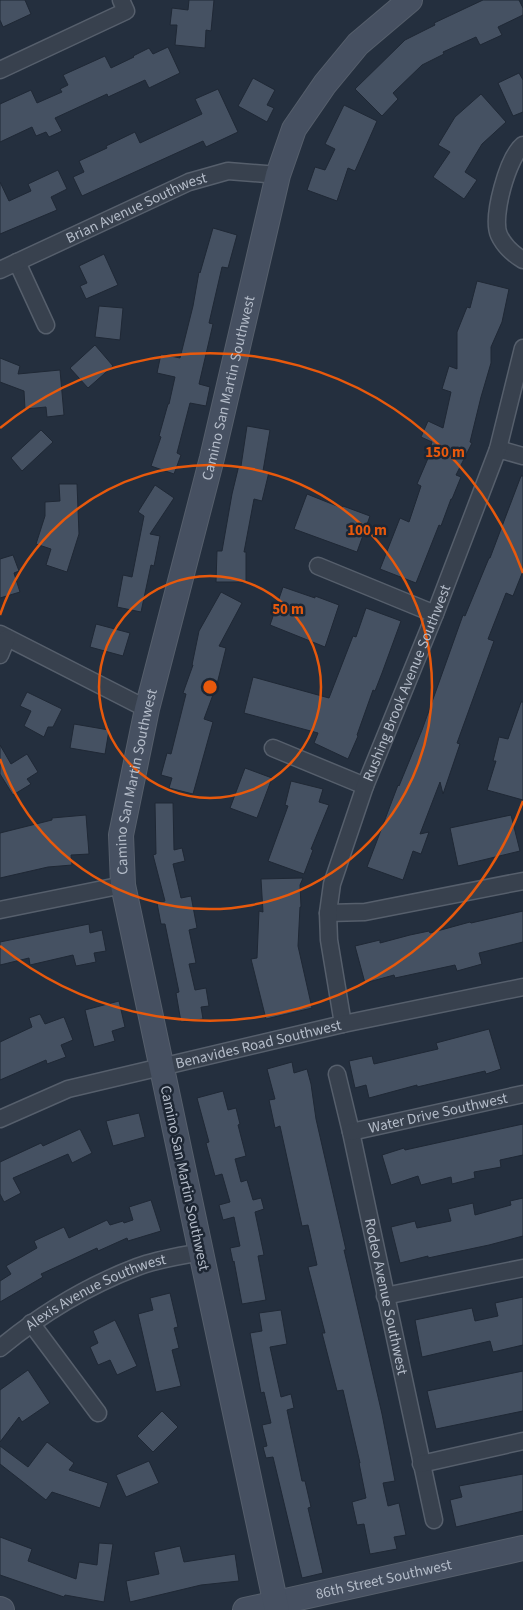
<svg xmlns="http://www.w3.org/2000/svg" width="523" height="1610" font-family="'Source Sans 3',sans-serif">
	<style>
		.building { fill: #455162; stroke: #1f2835 }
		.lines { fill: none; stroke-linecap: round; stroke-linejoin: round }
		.street-casing { stroke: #565f6c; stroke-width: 19 }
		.secondary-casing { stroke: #565f6c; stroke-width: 26 }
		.street { stroke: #38414e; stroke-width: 16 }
		.secondary { stroke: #465061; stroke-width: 24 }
		.ring { fill: none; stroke: #e8590c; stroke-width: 2.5 }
		.labels { text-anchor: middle; stroke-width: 5; stroke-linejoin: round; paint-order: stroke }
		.street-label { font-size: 15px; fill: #b4bcc9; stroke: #1d2633 }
		.centre { fill: #e8590c; stroke: #1d2633; stroke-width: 2.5 }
		.ring-label { font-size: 15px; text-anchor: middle; font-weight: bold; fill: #e8590c; stroke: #1d2633; stroke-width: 5; stroke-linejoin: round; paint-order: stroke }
	</style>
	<rect width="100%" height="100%" fill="#242f3e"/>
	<path class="building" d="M0,0H25L31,14L3,27L0,20Z
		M189,0H214L211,31L206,30L205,48L175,45L177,25H170L172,8L188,10Z
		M483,0H519L523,8V15L498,27L502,35L480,45L476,37L443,52L444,54L422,65L393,93L398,99L382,116L355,89L405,40L435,25L434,23Z
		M168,47L180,73L149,88L145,80L108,97L107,94L55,118L62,131L49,137L46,132L36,136L32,127L0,142V104L31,90L37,103L62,92L60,89L68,85L63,75L105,56L111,68L134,57L133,56L149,48L153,54Z
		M519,73L523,80V112L513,116L498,83Z
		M253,78L275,90L267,105L274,108L267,122L238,106Z
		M218,89L238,132L206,147L203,141L82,196L73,177L84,172L79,161L107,148L106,146L135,132L140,143L202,114L195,99Z
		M481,94L506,122L482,144L465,172L477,180L464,199L433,177L450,152L438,145L455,117Z
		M344,105L377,121L355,171L348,168L337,201L307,190L315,167L325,170L335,149L325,144Z
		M58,170L67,189L51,197L57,210L0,234V182L9,201L31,191L28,184Z
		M213,228L237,235L228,268L222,267L209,323L213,324L199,384L210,387L206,406L190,403L177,453L181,455L174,474L151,466L161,437L159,436L168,404H169L175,377L157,373L161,354L180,358L193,306L199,272L200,273Z
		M104,254L118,285L86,299L80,286L87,283L79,266Z
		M477,281L509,289L502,322L491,347V363L481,397L470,442L472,443L456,475L461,477L452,499H451L441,526L439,525L416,583L380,569L400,518L409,522L421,486L417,484L432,449L430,448L432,442L421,437L428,421L443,428L451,392L442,389L449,366L457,369V332L467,307L470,308Z
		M99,306L123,308L120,340L95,337Z
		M95,345L113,366L88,388L70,368Z
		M0,358L20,366L18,374L60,370L64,415L47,417L46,407L25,409L24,391L0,382Z
		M247,426L270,430L263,471L269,472L262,501L254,499L244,552H246V582H216L217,551H222L232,494L239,465L241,466Z
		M41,430L53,442L22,471L11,458Z
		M521,476H523V571L513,596L506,593L488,639L494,641L457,743L460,744L443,794L440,782L420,834L429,832L421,854L413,851L403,880L367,867L398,785L399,786L422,730L463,615L465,616L489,558H490Z
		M59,484H77L79,534L67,572L46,565L51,549L36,544L45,516V502L60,501Z
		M155,485L174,498L150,534L160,536L154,566L151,565L141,612L117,607L123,575L132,577L144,516L138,512Z
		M307,494L342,508L343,506L370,516L357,552L294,529Z
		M13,555L19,571L14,573L20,592L0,598V559Z
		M283,587L315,598V596L339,605L325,647L270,625Z
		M221,592L242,603L219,646L226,648L217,684L204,719L213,722L193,794L169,788L172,778L161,775L167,753L171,754L186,694L183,693L193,665H192L199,631Z
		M366,608L401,621L382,673L375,691L373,690L357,735L358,736L348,759L314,743L318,733L244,713L253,677L329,698L353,636L356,637Z
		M96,624L130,633L123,656L90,647Z
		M27,692L62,709L53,727H48L44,737L24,726L31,711L20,706Z
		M521,702H523V800L487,790L496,761H493L499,737L508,739Z
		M74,724L109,730L105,754L70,748Z
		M0,745L11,764L27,754L38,772L27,779L31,784L13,795L0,774Z
		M245,768L272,778L257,818L230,808Z
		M291,781L323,789L319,802L329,805L311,849L313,850L304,874L268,861L288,806L285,805Z
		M155,803H173L174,850L182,848L185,861L173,864L181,898L191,896L197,928L189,930L196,963L189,964L195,990L206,988L209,1006L201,1007L203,1019L181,1022L176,993L179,992L165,924H161L157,903L165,901L153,855L156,854Z
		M86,815L89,854L71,855L72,865L48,867L0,878V833L52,820V818Z
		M511,815L520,851L458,866L450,828Z
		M303,878L300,885L301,907H300L298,946L312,1008L266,1019L251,959L257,958L259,911L263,912L261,879Z
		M523,911V942L479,953L482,964L457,971L455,965L395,978L394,975L365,983L355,946L380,940V943L410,935L429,931L430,933L470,922L471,923Z
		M89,924L90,933L102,930L106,951L94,953L96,962L76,966L73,955L30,965L29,958L0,965V942Z
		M119,1001L125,1027L112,1031L115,1041L94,1047L85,1010Z
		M40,1014L45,1024L64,1017L73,1040L61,1045L66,1057L47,1064L46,1060L0,1080V1042L32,1027L29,1018Z
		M489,1029L501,1069L486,1074L485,1071L417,1087V1085L369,1098L366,1085L355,1088L349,1061L372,1056L374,1064L438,1049L436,1043Z
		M292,1062L294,1073L307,1069L311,1084L316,1119L346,1250H344L349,1271L382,1414L395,1481L383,1483L388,1506L399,1503L406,1535L394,1537L397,1549L370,1554L364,1524L357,1525L352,1502L366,1498L359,1463H360L343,1390L337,1391L322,1333H325L308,1267L317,1265L308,1225L302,1226L280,1126L275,1128L269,1100L275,1099L267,1069Z
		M223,1091L228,1110L236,1108L240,1124L238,1125L246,1156L235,1159L241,1182L247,1180L253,1200L261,1198L264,1209L255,1212L264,1255L258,1256L266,1300L242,1304L234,1261L233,1262L230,1248L240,1246L234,1217L223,1220L219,1205L230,1202L222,1174L215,1176L206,1143L209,1142L197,1098Z
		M139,1113L145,1137L113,1146L106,1121Z
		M523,1124V1155L500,1160L501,1167L474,1172L475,1178L452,1184L451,1177L421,1185L418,1176L391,1185L382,1155L404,1148L405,1150Z
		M80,1129L92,1153L72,1163L68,1154L13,1178L21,1193L4,1202L0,1194V1162L41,1143L43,1146Z
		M523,1198V1236L489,1245L451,1253L428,1258V1256L400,1263L391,1227L415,1221L417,1228L451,1221L448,1209L473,1203L475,1215L511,1205L510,1201Z
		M151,1200L161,1231L128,1241L127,1238L98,1251L97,1248L41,1274L43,1277L0,1302V1281L11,1274L6,1266L37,1248L34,1241L64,1227L69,1238L107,1220L110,1225L123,1221L124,1223L133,1220L129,1207Z
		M170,1293L178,1327L174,1328L179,1348L172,1350L181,1386L156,1392L138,1314L153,1310L150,1298Z
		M523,1297V1345L493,1352L490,1341L422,1357L415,1320L472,1308L475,1321L498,1316L495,1303Z
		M281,1310L287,1344L270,1347L281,1397L291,1394L294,1408L287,1410L302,1481H305L311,1507L308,1508L323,1573L302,1578L273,1457L266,1458L263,1447L267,1446L262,1425L271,1423L264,1392L261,1393L250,1333L262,1331L259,1313Z
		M115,1320L137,1366L117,1375L110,1360L98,1365L90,1347L98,1343L93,1331Z
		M28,1370L50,1403L22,1422L19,1417L0,1442V1390Z
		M523,1371V1411L436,1429L427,1391Z
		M162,1411L178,1427L153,1452L137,1436Z
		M47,1442L74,1463L69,1470L108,1483L100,1508L52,1492L46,1500L0,1464V1446L28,1467Z
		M149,1461L159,1483L126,1497L116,1475Z
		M523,1474V1511L456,1527L450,1500L462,1497L459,1486Z
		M0,1537L32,1549L28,1561L76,1579L79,1562L97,1565L99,1543L113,1544L104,1602L65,1595L64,1597L0,1575Z
		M180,1546L184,1562L235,1554L239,1581L201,1585L130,1602L126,1581L159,1574L154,1552Z"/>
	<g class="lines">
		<g class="street-casing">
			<g id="street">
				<path d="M0,70L126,11L121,0"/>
				<path d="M523,145C508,157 491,217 499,235C504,246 513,254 523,260"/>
				<path d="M17,262L46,325"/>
				<path id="s1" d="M0,270L189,182L228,171L278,175"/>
				<path d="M498,449L523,456"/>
				<path d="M318,566L435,614"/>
				<path d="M0,634L147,709"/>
				<path d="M0,655L7,638"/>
				<path d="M273,748L365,786"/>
				<path d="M0,910L123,885"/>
				<path d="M328,913L365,912L523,881"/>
				<path id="s2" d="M343,1024L329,940L328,913L332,884L365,786L435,614L498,449L523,348"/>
				<path id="s3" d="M337,1074L351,1132L434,1520"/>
				<path id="s4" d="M0,1119L68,1089L343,1024L523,987"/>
				<path id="s5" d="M351,1132L523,1094"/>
				<path d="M385,1296L523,1268"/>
				<path d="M31,1323L98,1413"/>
				<path id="s6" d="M0,1348C41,1314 87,1286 137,1267C157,1259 180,1256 201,1252"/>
				<path d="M421,1464L523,1441"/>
			</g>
		</g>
		<g class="secondary-casing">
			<g id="secondary">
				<path d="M0,1609L2,1610"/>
				<path id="s7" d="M245,1610L523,1548"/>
				<path id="s8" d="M277,1610L123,885L121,835L147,709L212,458L278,175L294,129L325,84L358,44L410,0"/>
			</g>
		</g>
		<use href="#street" class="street"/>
		<use href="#secondary" class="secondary"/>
	</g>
	<g class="ring">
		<circle cx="210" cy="687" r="111"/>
		<path d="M0 615A222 222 0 1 1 0 759"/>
		<path d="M523 801A333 333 0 0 1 0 946M0 428A333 333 0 0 1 523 573"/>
	</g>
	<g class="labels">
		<g class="street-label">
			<text dy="5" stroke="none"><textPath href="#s1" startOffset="150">Brian Avenue Southwest</textPath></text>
			<text dy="5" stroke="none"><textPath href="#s8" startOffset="1251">Camino San Martin Southwest</textPath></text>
			<text dy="5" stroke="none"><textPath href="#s2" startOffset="356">Rushing Brook Avenue Southwest</textPath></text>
			<text dy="5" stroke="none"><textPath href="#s8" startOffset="846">Camino San Martin Southwest</textPath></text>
			<text dy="5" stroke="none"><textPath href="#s4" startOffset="270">Benavides Road Southwest</textPath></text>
			<text dy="5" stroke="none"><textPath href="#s5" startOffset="89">Water Drive Southwest</textPath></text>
			<text transform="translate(185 1178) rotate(78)" y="5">Camino San Martin Southwest</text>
			<text dy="5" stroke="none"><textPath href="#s6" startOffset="112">Alexis Avenue Southwest</textPath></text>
			<text dy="5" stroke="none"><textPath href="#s3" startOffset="228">Rodeo Avenue Southwest</textPath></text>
			<text dy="5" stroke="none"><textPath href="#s7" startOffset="142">86th Street Southwest</textPath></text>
		</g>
	</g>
	<circle cx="210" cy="687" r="8" class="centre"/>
	<g class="ring-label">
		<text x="445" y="457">150 m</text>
		<text x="367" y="535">100 m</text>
		<text x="288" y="614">50 m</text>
	</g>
</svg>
